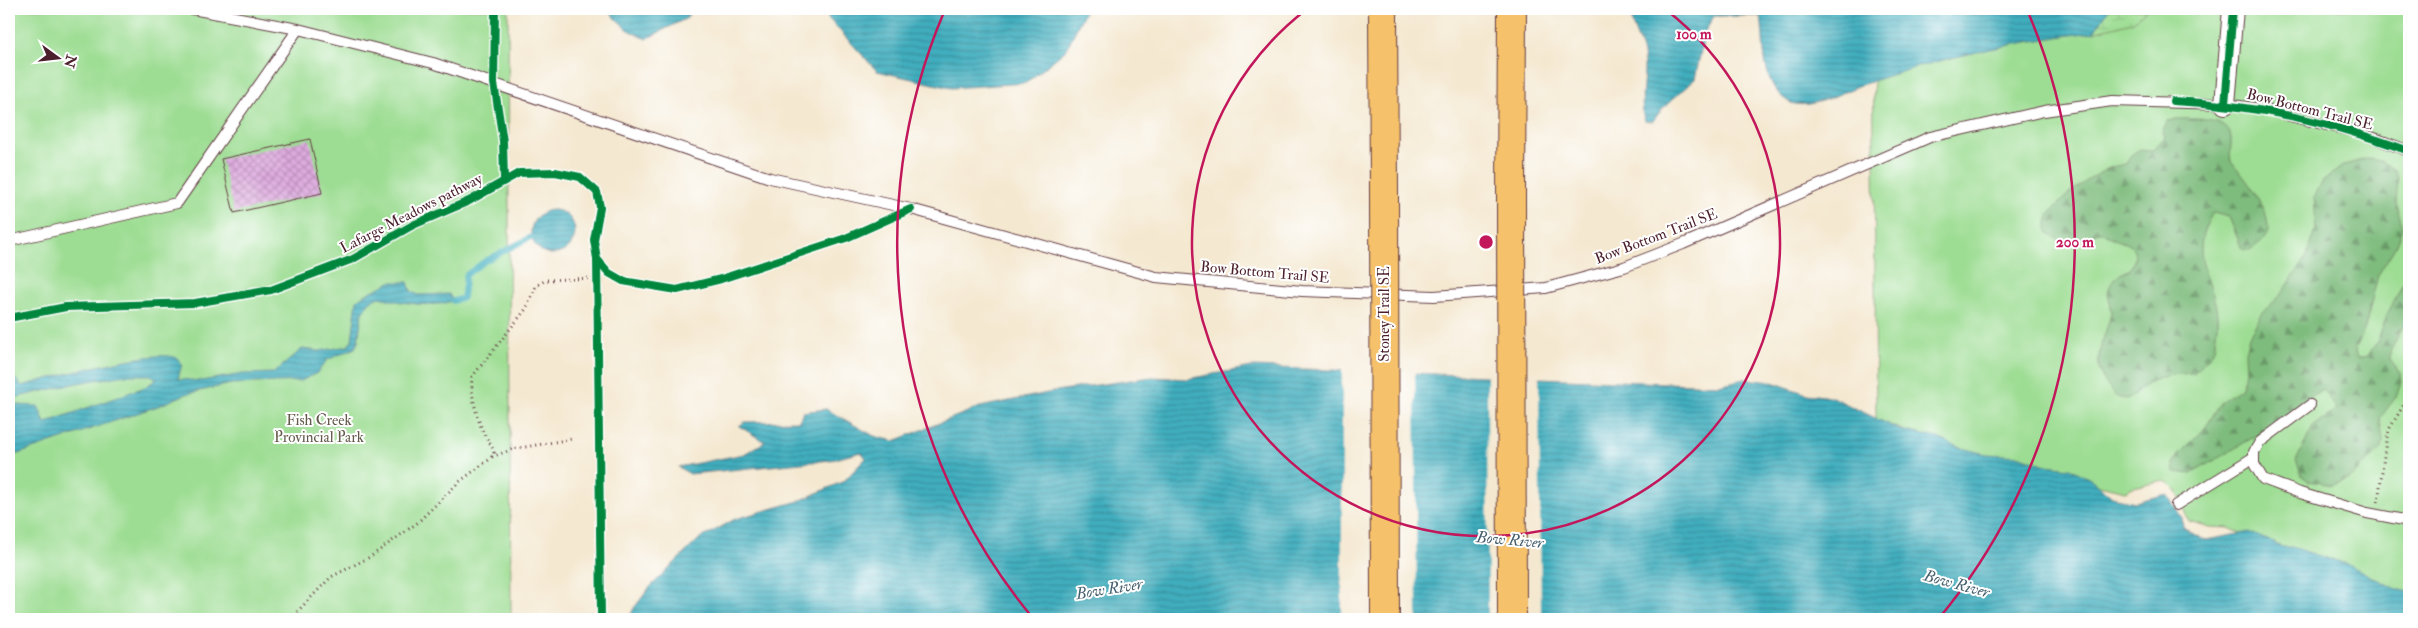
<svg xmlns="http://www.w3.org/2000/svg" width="2418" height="628" font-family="'IM FELL Double Pica',serif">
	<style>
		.green { fill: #9ddd93; stroke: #747e5f }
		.forest { fill: url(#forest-firs); stroke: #646e54 }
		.wetland { fill: url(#wetland-marsh); stroke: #747e5f }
		.water { fill: url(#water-rules); stroke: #456674; fill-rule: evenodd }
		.pier { fill: #f4e8d0 }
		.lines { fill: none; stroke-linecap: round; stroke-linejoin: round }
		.stream { stroke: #40aebe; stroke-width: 5.5 }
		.building { fill: url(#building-cross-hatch) }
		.lane-casing { stroke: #643d44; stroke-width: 12 }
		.street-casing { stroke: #643d44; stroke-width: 22 }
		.highway-casing { stroke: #643d44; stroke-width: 30 }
		.path { stroke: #643d44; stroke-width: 3; stroke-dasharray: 1 4; stroke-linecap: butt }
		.lane { stroke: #fff; stroke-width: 10 }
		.street { stroke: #fff; stroke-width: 20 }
		.highway { stroke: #f5c16b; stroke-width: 28 }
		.highway-bridge-casing { stroke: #643d44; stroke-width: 30; stroke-linecap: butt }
		.highway-bridge { stroke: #f5c16b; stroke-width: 28 }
		.cycleway-casing { stroke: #fff; stroke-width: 11 }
		.cycleway { stroke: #00873e; stroke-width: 8 }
		.ring { fill: none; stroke: #c2185b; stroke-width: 2.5 }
		.labels { text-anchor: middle; stroke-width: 4; stroke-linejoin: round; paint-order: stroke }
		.street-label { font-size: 15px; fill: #4a1f2b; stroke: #fff }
		.park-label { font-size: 15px; fill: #63584a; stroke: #fff }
		.water-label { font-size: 16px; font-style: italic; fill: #465f6d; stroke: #fff }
		.centre { fill: #c2185b; stroke: #fff; stroke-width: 2.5 }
		.ring-label { font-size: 15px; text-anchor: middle; font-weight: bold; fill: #c2185b; stroke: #fff; stroke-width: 4; stroke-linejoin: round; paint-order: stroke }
	</style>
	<defs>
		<pattern id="forest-firs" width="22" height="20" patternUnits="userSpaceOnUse" patternTransform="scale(1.25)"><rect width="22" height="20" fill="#7ebc7d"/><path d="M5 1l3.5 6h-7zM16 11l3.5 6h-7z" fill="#699867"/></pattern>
		<pattern id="wetland-marsh" width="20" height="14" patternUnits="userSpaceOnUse" patternTransform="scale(1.25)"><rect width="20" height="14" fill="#9ddd93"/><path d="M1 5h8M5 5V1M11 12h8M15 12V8" fill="none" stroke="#89bd7f"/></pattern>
		<pattern id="water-rules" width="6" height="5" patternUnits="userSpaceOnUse" patternTransform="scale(1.25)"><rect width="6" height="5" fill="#40aebe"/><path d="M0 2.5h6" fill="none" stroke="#388d9b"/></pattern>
		<pattern id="building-cross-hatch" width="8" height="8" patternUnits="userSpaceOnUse" patternTransform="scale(1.25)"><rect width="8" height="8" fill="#deacdf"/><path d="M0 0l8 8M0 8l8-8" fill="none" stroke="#b68bb5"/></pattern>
	</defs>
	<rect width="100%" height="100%" fill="#fff"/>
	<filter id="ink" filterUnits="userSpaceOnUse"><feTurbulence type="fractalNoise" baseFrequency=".02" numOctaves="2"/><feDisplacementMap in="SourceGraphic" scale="10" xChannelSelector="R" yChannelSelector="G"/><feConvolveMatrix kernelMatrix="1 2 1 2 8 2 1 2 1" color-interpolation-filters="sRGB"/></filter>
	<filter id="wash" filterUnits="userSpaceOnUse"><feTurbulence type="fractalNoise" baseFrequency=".0096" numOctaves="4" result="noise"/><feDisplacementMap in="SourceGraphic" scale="20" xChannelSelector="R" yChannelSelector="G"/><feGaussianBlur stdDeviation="1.12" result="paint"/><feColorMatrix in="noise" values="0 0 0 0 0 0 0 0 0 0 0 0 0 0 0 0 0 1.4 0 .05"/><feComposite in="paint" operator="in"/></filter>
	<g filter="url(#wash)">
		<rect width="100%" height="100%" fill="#f4e8d0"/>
		<path class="green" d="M9,9H508L511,619H9Z
			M1873,9H2409V615L2229,528L2210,527L2189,521C2179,504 2184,492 2165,481L2133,487L2125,491L1953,451L1876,419Z"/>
		<path class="forest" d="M2176,119C2191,119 2229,116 2231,138C2232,146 2229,153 2231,161C2243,175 2274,214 2267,234C2264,241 2256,245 2250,250L2242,249L2229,217L2213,213C2181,262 2225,286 2216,334C2215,340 2215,348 2212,353C2208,360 2199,366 2194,373C2176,374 2161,375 2146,385C2137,390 2132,402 2120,398C2113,396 2111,390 2107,385C2088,360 2107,337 2111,312C2112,303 2105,295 2110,286C2114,278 2122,272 2130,269C2147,239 2115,245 2102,232C2090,232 2082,245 2071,244C2065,244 2055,239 2051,235C2030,214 2093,176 2107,169C2113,166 2120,165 2126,164L2130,156L2138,150L2152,151L2165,137L2162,129L2167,121Z
			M2370,158L2380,160L2394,170L2398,178L2396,203L2403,228L2397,244L2378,275L2365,328L2355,351L2357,359L2367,357L2377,342L2388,313L2409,271V314L2390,352V360L2400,373L2401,381L2396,397L2380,418L2383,442L2380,450L2349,479L2333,485L2309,481L2302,476L2296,461L2313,427L2337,409L2322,389L2254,437L2191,474L2174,472L2173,464C2180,449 2194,442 2204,429C2220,408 2214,404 2240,389L2246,371L2245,352L2249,336L2263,312L2282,294L2307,256L2316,230L2314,195L2322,181L2344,165Z"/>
		<path class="wetland" d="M2109,9H2148L2132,22L2094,32Z"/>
		<path class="water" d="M606,9H691L687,18L646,39L627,29Z
			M824,9H1086L1066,50L1026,83L951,88L877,71L828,18Z
			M1630,9H2109L2094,32C2013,42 1939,58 1861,85C1842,92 1804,114 1786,100C1760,82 1765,43 1761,16H1714L1705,32L1695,79L1663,108L1653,121H1645C1638,99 1647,76 1643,54C1639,38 1630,26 1630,9Z
			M531 232a22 22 0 1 1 44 0a22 22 0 1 1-44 0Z
			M390,282H408L411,291L418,295L449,294L453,301C430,308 402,303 380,297L370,301L362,313L358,342L355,348L327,360L317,373L301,381L231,384L186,394L158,406L9,457V372L22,386C48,379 156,347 177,358C179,360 180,362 182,364L178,379L201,381L243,374L274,373L302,349L319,351L348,346L352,340L357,300C367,292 378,289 390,282ZM126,375H151L157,379L145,387L45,423L38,406L17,405L14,398L77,383Z
			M1252,367L1719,385L1744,379L1772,382L1807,394L1832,397L1900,430L1938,438L1958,447L1986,454L2021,456L2046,465L2070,468L2092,480L2112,497L2135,502L2167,494L2182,518L2183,527L2206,540L2249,532L2282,547H2292L2351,566L2397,589L2409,592V619H629L634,608L650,587L698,540L735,519L799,501L844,481L866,458L861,452L831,460L690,474L678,467L744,454L765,442L739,426L745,422L799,421L803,412L826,409L874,436L894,441L980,407L1062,390L1152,377L1187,379Z"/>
		<path class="pier" d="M1342,368L1415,371L1417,619H1342Z
			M1487,373L1539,375L1541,619H1488Z"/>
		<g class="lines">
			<path class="stream" d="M453,301L463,298L466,275L485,261L531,237"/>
		</g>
		<g id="blocks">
			<path class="building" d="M310,139L322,193L234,213L221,159Z"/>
		</g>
	</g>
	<g filter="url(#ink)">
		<use href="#blocks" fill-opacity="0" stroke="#643d44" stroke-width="1"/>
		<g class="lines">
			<g class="lane-casing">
				<path id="lane" d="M192,9L298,29L433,63L770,178L911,209L1156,277L1302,291L1434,296L1546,288L1624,267L1683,244L1930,137L2044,111L2112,101L2225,104L2262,109L2363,134L2409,151
					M9,241L177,203L298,29
					M2310,405L2260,442L2254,452V464L2263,479L2300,493L2367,513L2409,521
					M2176,505L2254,457"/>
			</g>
			<g class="street-casing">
				<path id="street" d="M2225,104L2233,9"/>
			</g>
			<g class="highway-casing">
				<path id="highway" d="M1383,9L1384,195
					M1511,198L1512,9"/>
			</g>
			<path class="path" d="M492,457L513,449L572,439
				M2378,502L2386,441L2390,428L2409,396
				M290,619L331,577L370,557L417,523L459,482L490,459L494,453C492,444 487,440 483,432C477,417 470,393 472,377L526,309L536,286L546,280L597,278"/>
			<use href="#lane" class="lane"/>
			<use href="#street" class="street"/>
			<use href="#highway" class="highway"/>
			<g class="highway-bridge-casing">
				<path id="highway-bridge" d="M1384,195L1385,619
					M1511,198L1512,619"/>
			</g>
			<use href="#highway-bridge" class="highway-bridge"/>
			<g class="cycleway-casing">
				<path id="cycleway" d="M495,9L494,83L503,141L504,180
					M2173,101C2259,105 2329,122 2409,151
					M2225,104L2233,9
					M597,259L601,619
					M9,318L66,307L195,303L271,290L353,259L413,225L469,201L519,173L555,172L580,177L597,192L600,207L594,240L597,259L609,273L623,281L677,290L721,279L846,238L911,209"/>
			</g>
			<use href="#cycleway" class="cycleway"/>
		</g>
	</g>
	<g class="ring">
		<path d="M1665 9A294 294 0 1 1 1307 9"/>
		<path d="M1032 617A589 589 0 0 1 944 12M2028 12A589 589 0 0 1 1940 617"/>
	</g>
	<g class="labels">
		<g class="street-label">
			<text transform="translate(2310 109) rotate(14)" y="5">Bow Bottom Trail SE</text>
			<text transform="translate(411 213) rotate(-27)" y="5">Lafarge Meadows pathway</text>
			<text transform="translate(1656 236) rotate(-21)" y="5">Bow Bottom Trail SE</text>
			<text transform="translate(1265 272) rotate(5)" y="5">Bow Bottom Trail SE</text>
			<text transform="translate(1384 314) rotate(-90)" y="5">Stoney Trail SE</text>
		</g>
		<g class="park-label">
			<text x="319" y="425">Fish Creek<tspan x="319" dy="17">Provincial Park</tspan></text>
		</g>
		<g class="water-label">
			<text transform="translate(1510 539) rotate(5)" y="6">Bow River</text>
			<text transform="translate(1957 583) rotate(15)" y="6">Bow River</text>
			<text transform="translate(1109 588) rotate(-9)" y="6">Bow River</text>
		</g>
	</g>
	<circle cx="1486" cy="242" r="8" class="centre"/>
	<g class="ring-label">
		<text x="1694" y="39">100 m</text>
		<text x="2075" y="247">200 m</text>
	</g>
	<rect width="2418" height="628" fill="none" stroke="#fff" stroke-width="30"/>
	<g transform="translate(58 58) rotate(105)" stroke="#ffffff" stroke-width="4" paint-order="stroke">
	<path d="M0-4L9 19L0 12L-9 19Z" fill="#4a1f2b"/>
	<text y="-8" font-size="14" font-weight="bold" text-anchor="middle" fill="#4a1f2b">N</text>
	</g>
</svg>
